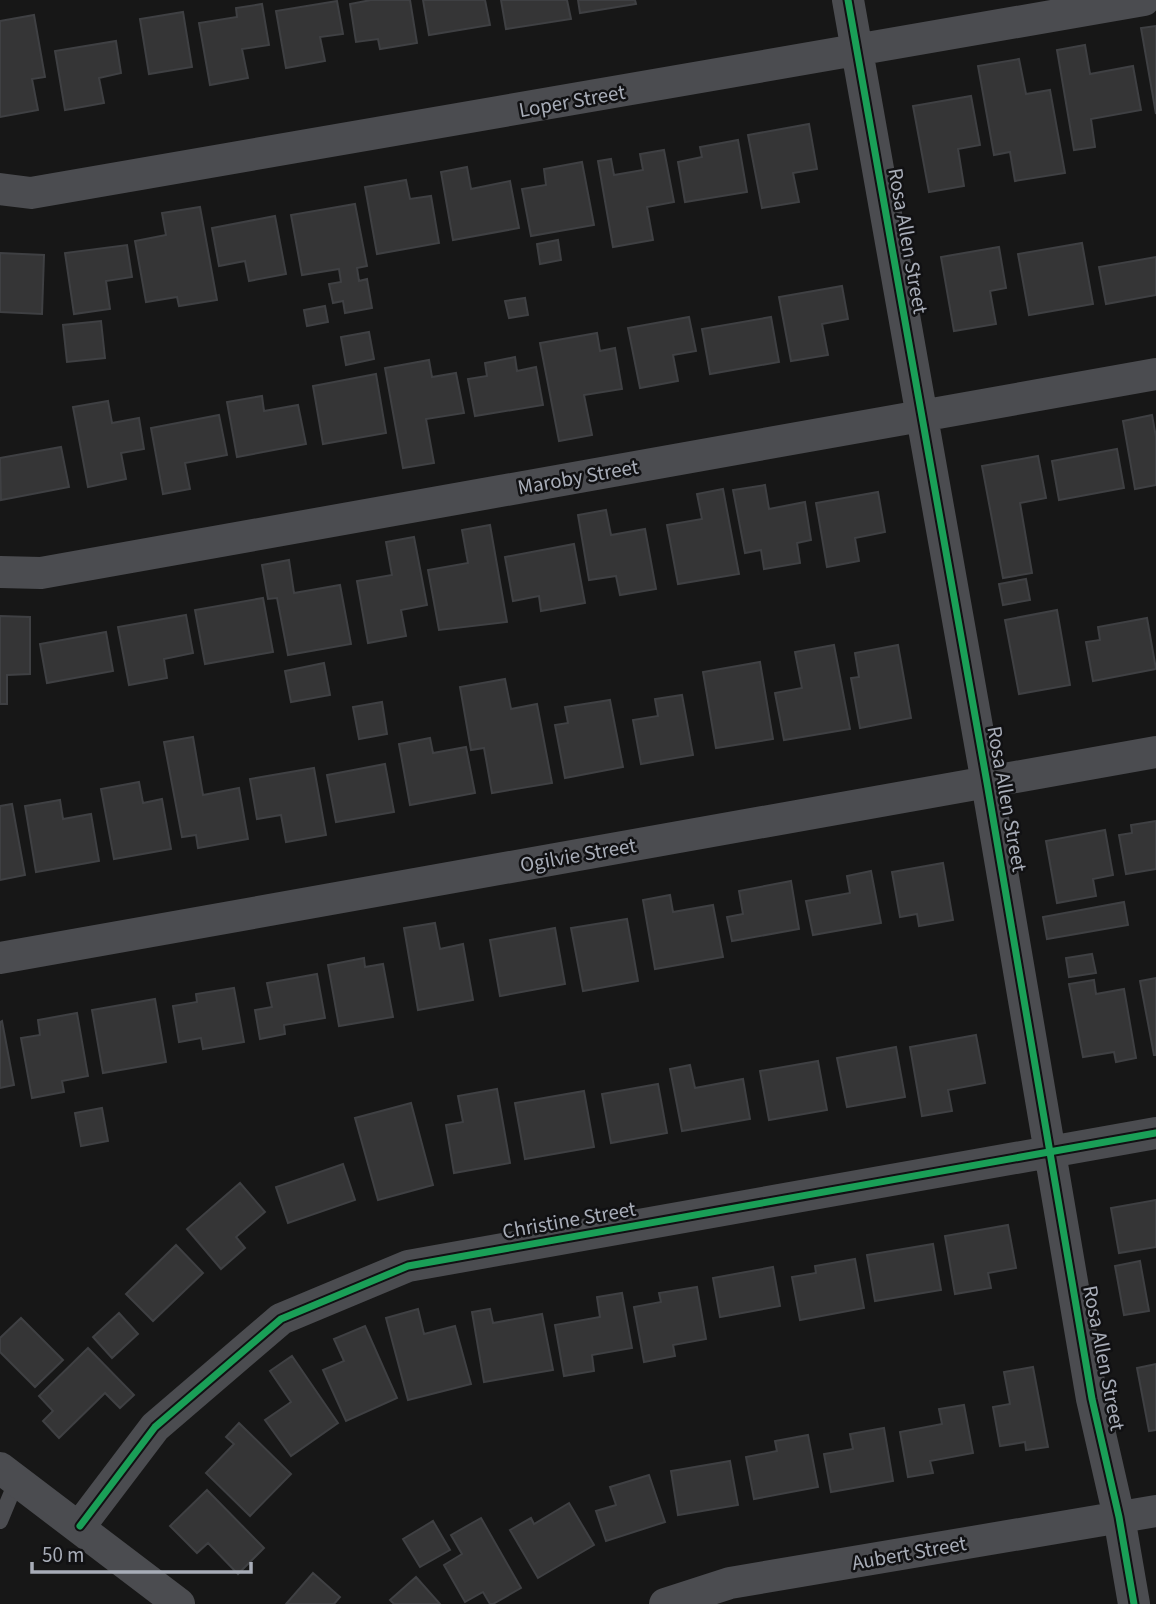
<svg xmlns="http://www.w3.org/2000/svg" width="1156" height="1604" font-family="'Source Sans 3',sans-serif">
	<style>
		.building { fill: #353536; stroke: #3f4043; stroke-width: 2 }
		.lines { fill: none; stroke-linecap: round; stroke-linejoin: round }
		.service { stroke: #4b4c50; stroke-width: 16 }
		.minor { stroke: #4b4c50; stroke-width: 32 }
		.cycleway-casing { stroke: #111113; stroke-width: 11 }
		.cycleway { stroke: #1a9f57; stroke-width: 7 }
		.labels { text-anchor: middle; stroke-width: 5; stroke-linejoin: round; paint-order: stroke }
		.street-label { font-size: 21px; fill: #a8adb8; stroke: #111113 }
	</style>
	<rect width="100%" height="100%" fill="#171717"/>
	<path class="building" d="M371,0H410L417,43L380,49L378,39L356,42L350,4Z
		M423,0H485L490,25L429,35Z
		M501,0H567L571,19L506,29Z
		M578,0H635L636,4L580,13Z
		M337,1L343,34L320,37L325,61L286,68L276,11Z
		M262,4L269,45L242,49L248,78L210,85L199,23L237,17L236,8Z
		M183,12L192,67L149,74L140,19Z
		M34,15L45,77L32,79L38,110L0,117V21Z
		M1156,26V114L1141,28Z
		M116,41L121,73L99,78L104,103L65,110L55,51Z
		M1085,45L1090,74L1133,66L1141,110L1091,119L1095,147L1074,150L1057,50Z
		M1019,59L1026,94L1050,90L1065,173L1015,181L1010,152L994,155L978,66Z
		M971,96L980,145L958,149L964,186L929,192L913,106Z
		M809,124L817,169L793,173L799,202L762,208L748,135Z
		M738,140L747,192L685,202L678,162L702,157L700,147Z
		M664,150L674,202L647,207L653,240L613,247L598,161L611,159L614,175L643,170L640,154Z
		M582,162L594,225L531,236L522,189L546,185L544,169Z
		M467,167L471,189L510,181L519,228L453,240L441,172Z
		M406,180L410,199L431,196L439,243L377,254L365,187Z
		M355,204L367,266L357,268L359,281L367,279L372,308L345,313L343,301L333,303L329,284L341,282L339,269L302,275L291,215Z
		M200,207L217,300L179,306L177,297L146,302L135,241L166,235L162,213Z
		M275,216L286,274L249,281L245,261L219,266L212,228Z
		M558,240L561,260L540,264L537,244Z
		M1082,243L1093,304L1029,315L1018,254Z
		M127,245L132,277L106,281L110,309L74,314L65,253Z
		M999,247L1006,288L990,291L996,324L954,331L941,257Z
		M0,253L44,255L42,314L0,312Z
		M1156,257V295L1106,304L1099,267Z
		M842,286L848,319L822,324L828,355L791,361L779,297Z
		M525,298L528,315L509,318L505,301Z
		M325,306L328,322L307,326L304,310Z
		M689,317L696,351L673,355L678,381L640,388L628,328Z
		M771,317L779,362L710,374L702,329Z
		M101,321L105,358L67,362L63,325Z
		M369,332L374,359L346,365L341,337Z
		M597,333L600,351L615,348L622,389L584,395L592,435L559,441L540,343Z
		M515,357L517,371L536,367L543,405L475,416L468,379L487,376L485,363Z
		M429,360L432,377L456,373L464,413L426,419L434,463L403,468L385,368Z
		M376,374L386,433L323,444L313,386Z
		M262,396L264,411L298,405L306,444L237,457L227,402Z
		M108,401L112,423L139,418L144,449L121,453L126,479L88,487L73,407Z
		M219,415L227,455L185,463L190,489L163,494L151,428Z
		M1152,415L1156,437V485L1135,489L1123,421Z
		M61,447L69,487L1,500L0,458Z
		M1117,449L1124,488L1059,500L1052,461Z
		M1038,456L1046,498L1020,503L1032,573L1003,578L982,466Z
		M765,485L769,509L805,502L811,540L797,543L800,563L764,569L761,550L745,553L733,490Z
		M723,489L739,574L678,584L667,525L702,519L697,494Z
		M878,492L885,532L855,538L859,561L827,567L816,503Z
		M606,510L611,535L645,529L656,589L620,595L616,576L589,580L578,515Z
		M490,525L507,622L439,630L428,570L468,563L462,530Z
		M414,537L427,605L401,610L406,636L368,643L357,581L392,575L386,542Z
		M574,544L585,603L541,611L539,596L513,601L505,557Z
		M289,560L294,593L340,585L351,644L288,655L277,598L268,599L262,565Z
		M1026,579L1030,600L1003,605L999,584Z
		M263,598L273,652L205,664L195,610Z
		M1057,610L1070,685L1019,694L1005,620Z
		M186,615L193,653L164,659L167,678L129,685L118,627Z
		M0,616L30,617V674L7,675V704H0Z
		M1147,618L1156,669L1093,681L1086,642L1100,640L1098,627Z
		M106,632L113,671L47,683L40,644Z
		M834,645L850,729L784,740L775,693L802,688L795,652Z
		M898,645L911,718L860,728L851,678L859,677L855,653Z
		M760,662L773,739L716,748L703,672Z
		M324,663L330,695L291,702L285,671Z
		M505,679L511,709L537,704L552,783L492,793L484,748L471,750L460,687Z
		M682,695L693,755L641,764L633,720L658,716L655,699Z
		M610,700L623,767L565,778L555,725L568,723L565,707Z
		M382,702L387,734L359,739L353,707Z
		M193,737L203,795L239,788L248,839L198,848L196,835L182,837L164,742Z
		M430,738L433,753L466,747L475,793L410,805L399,744Z
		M385,764L394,812L336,822L327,775Z
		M314,768L326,835L286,842L281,815L257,819L250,779Z
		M139,782L143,803L162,799L171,849L114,859L101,789Z
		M60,800L63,819L91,814L99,861L36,872L25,806Z
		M12,804L25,875L0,880V806Z
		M1156,821V869L1126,874L1119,835L1132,833L1131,825Z
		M1105,830L1113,875L1093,879L1096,896L1057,903L1046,841Z
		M943,863L953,920L919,926L917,914L900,917L892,872Z
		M871,871L881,923L813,935L806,901L850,893L847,876Z
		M791,881L799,929L732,941L727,917L743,914L739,891Z
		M670,895L673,912L713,905L723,957L655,969L643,900Z
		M1124,902L1128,925L1047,939L1043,917Z
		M627,919L638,981L583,991L571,928Z
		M435,923L440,949L463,944L473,1000L418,1010L404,928Z
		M555,928L565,984L500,996L490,940Z
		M1092,954L1096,973L1069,977L1066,958Z
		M364,958L365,967L383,964L393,1017L339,1026L328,965Z
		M317,974L325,1018L284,1025L285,1034L260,1039L255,1010L272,1007L267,983Z
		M1156,978V1055H1154L1140,981Z
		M1094,980L1096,994L1124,989L1136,1058L1116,1062L1114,1052L1083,1057L1069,984Z
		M234,988L244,1042L203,1049L201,1038L179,1042L173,1006L197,1002L196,994Z
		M155,999L166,1062L103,1073L92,1010Z
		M77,1013L88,1076L62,1081L64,1092L32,1098L21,1038L40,1035L38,1020Z
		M2,1021L14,1085L0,1088V1022Z
		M976,1035L985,1083L948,1090L952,1111L922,1116L910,1047Z
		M896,1047L905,1097L847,1107L837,1058Z
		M818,1061L827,1110L769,1120L760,1071Z
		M690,1065L695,1088L743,1079L750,1119L682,1131L670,1069Z
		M658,1084L667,1133L611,1143L602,1094Z
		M497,1089L510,1163L454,1173L446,1125L463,1122L458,1096Z
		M584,1091L594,1147L525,1159L515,1103Z
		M411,1103L433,1185L378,1200L355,1118Z
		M102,1108L108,1141L81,1146L75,1113Z
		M343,1164L355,1200L288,1223L276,1187Z
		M240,1183L265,1212L236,1237L245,1248L221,1269L187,1229Z
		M1156,1200V1247L1119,1253L1111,1208Z
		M1008,1225L1016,1268L988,1273L991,1288L955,1294L945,1236Z
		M933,1244L941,1290L875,1301L867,1255Z
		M176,1245L203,1273L153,1321L126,1294Z
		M855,1259L864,1308L800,1320L792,1277L816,1273L815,1266Z
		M1140,1261L1149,1311L1124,1315L1115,1266Z
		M773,1267L780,1306L720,1317L713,1278Z
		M697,1287L706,1339L673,1345L675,1356L644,1362L634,1307L661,1302L659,1293Z
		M622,1293L632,1348L592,1355L594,1371L564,1376L555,1325L600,1317L597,1297Z
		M418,1309L424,1334L455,1326L471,1384L408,1400L386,1318Z
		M490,1309L493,1323L542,1314L553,1370L484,1382L472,1312Z
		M119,1313L138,1334L112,1358L93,1337Z
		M21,1318L63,1360L35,1387L0,1352V1338Z
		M365,1326L397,1398L346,1421L323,1370L344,1361L334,1339Z
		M88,1348L134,1395L120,1408L105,1393L59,1438L43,1421L53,1411L39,1396Z
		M292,1356L338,1423L291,1456L265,1420L291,1402L270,1371Z
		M1156,1364V1430L1149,1431L1137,1368Z
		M1033,1367L1048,1447L1026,1450L1025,1442L1000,1446L993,1407L1010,1404L1004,1372Z
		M964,1405L973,1453L930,1461L933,1473L908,1477L900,1432L942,1424L939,1409Z
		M239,1423L291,1474L250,1516L206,1473L234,1444L226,1437Z
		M884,1428L893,1481L831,1492L824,1454L853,1449L850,1434Z
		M808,1435L818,1487L754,1499L746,1457L777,1451L775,1441Z
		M730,1461L738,1505L678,1515L671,1471Z
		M649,1475L665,1522L606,1541L596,1511L616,1505L610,1487Z
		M207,1490L264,1548L238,1574L208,1543L197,1553L170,1526Z
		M569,1503L594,1545L538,1578L510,1530L531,1518L534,1524Z
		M481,1518L521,1588L493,1604H490L483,1592L465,1602L444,1565L462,1554L451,1535Z
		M433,1521L450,1550L420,1567L403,1539Z
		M313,1573L340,1597L334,1604H286Z
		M416,1577L440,1604H394L390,1600Z"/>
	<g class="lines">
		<path class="service" d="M0,1521L17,1480"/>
		<path class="minor" d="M848,0L987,783L1092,1399L1119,1517L1134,1604
			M0,189L31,193L1144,0
			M0,572L41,573L1156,374
			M0,958L1156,752
			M0,1468L179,1604
			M80,1526L155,1427L281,1319L408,1266L1156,1133
			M665,1604L730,1583L1156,1511"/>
		<g class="cycleway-casing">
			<path id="cycleway" d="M848,0L987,783L1092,1399L1119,1517L1134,1604
				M80,1526L155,1427L281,1319L408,1266L1156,1133"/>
		</g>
		<use href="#cycleway" class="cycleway"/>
	</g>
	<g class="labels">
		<g class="street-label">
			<text transform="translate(572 101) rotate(-10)" y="7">Loper Street</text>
			<text transform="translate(908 241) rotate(80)" y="7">Rosa Allen Street</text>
			<text transform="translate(578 477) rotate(-10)" y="7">Maroby Street</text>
			<text transform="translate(1007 799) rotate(80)" y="7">Rosa Allen Street</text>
			<text transform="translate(578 855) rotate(-10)" y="7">Ogilvie Street</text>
			<text transform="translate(569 1220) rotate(-10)" y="7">Christine Street</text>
			<text transform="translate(1104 1358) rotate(79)" y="7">Rosa Allen Street</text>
			<text transform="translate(909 1553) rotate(-10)" y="7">Aubert Street</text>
		</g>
	</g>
	<path d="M32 1562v10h219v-10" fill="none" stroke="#a8adb8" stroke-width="3.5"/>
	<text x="42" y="1562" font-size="21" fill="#a8adb8" stroke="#111113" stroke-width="5" paint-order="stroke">50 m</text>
</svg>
